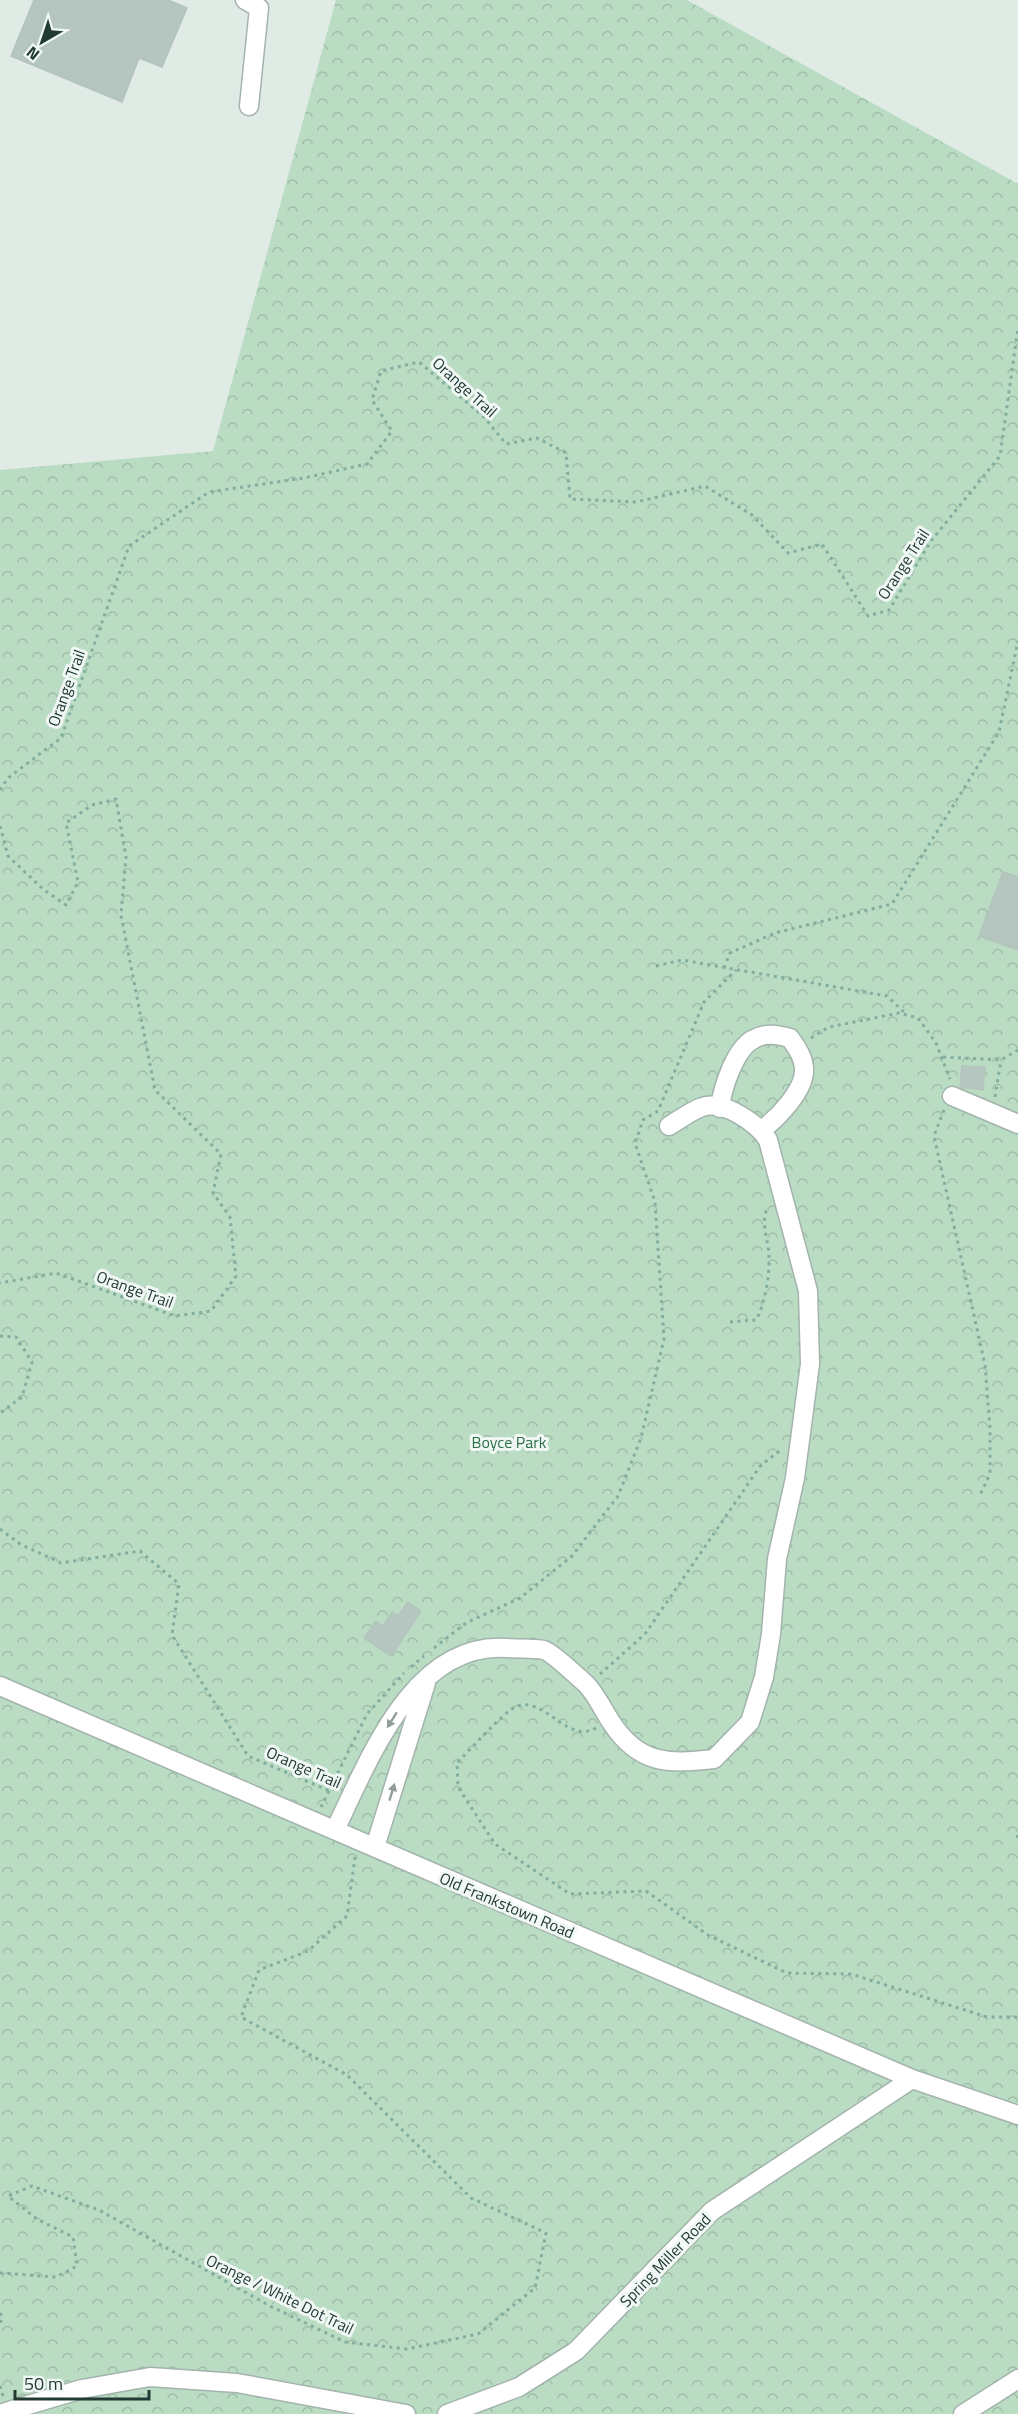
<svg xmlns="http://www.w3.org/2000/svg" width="1018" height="2414" font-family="'Titillium Web',sans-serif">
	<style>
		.park { fill: url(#park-crowns) }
		.building { fill: #b5c5bf; stroke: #b3c4bd; stroke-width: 1.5 }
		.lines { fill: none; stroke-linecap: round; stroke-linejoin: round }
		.minor-casing { stroke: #a3b3ad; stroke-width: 21 }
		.path { stroke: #81aea0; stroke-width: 3; stroke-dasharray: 3 4.5; stroke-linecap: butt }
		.minor { stroke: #fff; stroke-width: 18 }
		.minor-bridge-casing { stroke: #a3b3ad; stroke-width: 21; stroke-linecap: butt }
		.minor-bridge { stroke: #fff; stroke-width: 18 }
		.oneway { fill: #909d9a }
		.labels { text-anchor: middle; stroke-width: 6; stroke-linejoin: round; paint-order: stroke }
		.street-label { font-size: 16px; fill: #213b34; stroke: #f0f7f4 }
		.park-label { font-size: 16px; fill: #2c7047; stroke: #f0f7f4 }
	</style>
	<defs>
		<pattern id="park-crowns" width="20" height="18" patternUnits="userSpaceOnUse" patternTransform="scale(1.5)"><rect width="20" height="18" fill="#b9dcc2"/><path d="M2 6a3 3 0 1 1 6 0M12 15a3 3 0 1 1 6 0" fill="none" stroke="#9fbea7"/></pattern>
	</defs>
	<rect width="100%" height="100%" fill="#e0ebe6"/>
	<path class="park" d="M336,0H687L1018,184V2414H0V470L213,451Z"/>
	<path class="building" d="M34,0H168L187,8L162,67L139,58L122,102L11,56Z
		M1003,872L1018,877V950L979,936Z
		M962,1066L985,1067L983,1090L960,1087Z
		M408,1602L421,1611L391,1656L364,1638L376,1621L383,1626L392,1612L398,1616Z"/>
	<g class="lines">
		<g class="minor-casing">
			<path id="minor" d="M245,0L259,8L249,106
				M952,1096L1018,1124
				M720,1108C722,1089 735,1048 754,1039C766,1032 778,1035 790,1038C797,1048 803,1056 804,1068C806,1090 777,1118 762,1130
				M0,1686L912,2079L1018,2115
				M335,1830C369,1760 413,1641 507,1648C519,1649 532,1648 544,1650C553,1653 578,1677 586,1684C596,1694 603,1710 611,1722C639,1765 668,1764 714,1759L750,1722L764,1677L771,1634L777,1559L795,1478L810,1364L808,1291L768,1140C757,1123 724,1100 702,1107C691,1111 679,1120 669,1126
				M375,1847L426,1683
				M28,2405L82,2389L150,2377L237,2383L406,2414
				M447,2414L519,2387L576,2351L712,2211L912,2079
				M963,2414L1018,2379"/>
		</g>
		<path class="path" d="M0,790L8,778L61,738L129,546L209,492L304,478L367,464L392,431L372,400L381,371L419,362L484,417L506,444L537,438L566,453L570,499L636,502L705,486L752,515L788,553L822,544L868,616L889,610L931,541L1000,456L1018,328
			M0,826L8,856L44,890L66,905L78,882L66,823L92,805L116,799L126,857L121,915L155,1090L221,1154L213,1193L230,1217L236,1276L211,1311L175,1316L56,1273L0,1283
			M656,966L682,960L887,996L906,1014
			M724,968L730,953L775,933L892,904L999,732L1018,641
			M811,1038L829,1027L899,1013L918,1018L936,1043L950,1079
			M943,1057L1001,1060L1018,1050
			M995,1097L1001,1060
			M944,1110L934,1136L985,1365L990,1428V1474L979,1497
			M730,1322L756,1320C765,1304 770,1274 769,1255C768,1239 760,1221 768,1207
			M0,1336L16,1337L32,1362L22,1397L0,1413
			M0,1529L20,1544L61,1563L140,1551L179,1584L172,1635L248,1756L332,1792
			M434,1648L466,1623L520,1598L572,1556L618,1496L641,1438L664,1339L655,1202L635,1143L643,1120L658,1111L704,1002L736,970
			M411,1667L424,1656
			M600,1674L645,1634L761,1465L781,1450
			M596,1728C567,1745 544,1694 515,1707C504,1712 468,1752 457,1763L458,1787L495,1844L570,1894L646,1891L708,1935L787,1973L851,1974L987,2017H1018
			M321,1807L367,1714L404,1673
			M1017,1835L1018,1838
			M0,2273L56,2277L77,2266L73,2237L37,2219L8,2196L32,2186L99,2210L270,2306L345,2342L407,2349L478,2334L535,2288L546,2233L471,2198L347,2075L241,2017L259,1970L308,1951L347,1916L355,1857
			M0,2313L2,2316L0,2325
			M0,2386L3,2396"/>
		<use href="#minor" class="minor"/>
		<g class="minor-bridge-casing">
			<path id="minor-bridge" d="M0,2414L28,2405"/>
		</g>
		<use href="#minor-bridge" class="minor-bridge"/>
	</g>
	<defs><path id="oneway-solid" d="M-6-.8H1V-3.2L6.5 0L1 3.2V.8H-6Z" transform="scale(1.5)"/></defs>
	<g class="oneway">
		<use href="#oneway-solid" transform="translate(392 1720) rotate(122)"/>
		<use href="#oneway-solid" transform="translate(392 1792) rotate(-73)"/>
	</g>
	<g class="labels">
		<g class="street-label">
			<text transform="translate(465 387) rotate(42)" y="6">Orange Trail</text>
			<text transform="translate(903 564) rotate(-57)" y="6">Orange Trail</text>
			<text transform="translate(66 688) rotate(-70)" y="6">Orange Trail</text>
			<text transform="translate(135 1289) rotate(20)" y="6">Orange Trail</text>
			<text transform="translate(304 1767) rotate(24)" y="6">Orange Trail</text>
			<text transform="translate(507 1905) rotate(23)" y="6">Old Frankstown Road</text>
			<text transform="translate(665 2260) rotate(-46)" y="6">Spring Miller Road</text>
			<text transform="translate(280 2294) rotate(26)" y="6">Orange / White Dot Trail</text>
		</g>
		<g class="park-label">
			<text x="509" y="1448">Boyce Park</text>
		</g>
	</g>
	<g transform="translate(42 42) rotate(219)" stroke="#f0f7f4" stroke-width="4.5" paint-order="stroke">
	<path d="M0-4.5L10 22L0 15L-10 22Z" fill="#213b34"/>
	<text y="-9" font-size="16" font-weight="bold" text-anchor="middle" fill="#213b34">N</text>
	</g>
	<path d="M15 2390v9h134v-9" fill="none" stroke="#213b34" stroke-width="3"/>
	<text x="24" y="2390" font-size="18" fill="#213b34" stroke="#f0f7f4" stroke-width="4.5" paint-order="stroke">50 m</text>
</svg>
